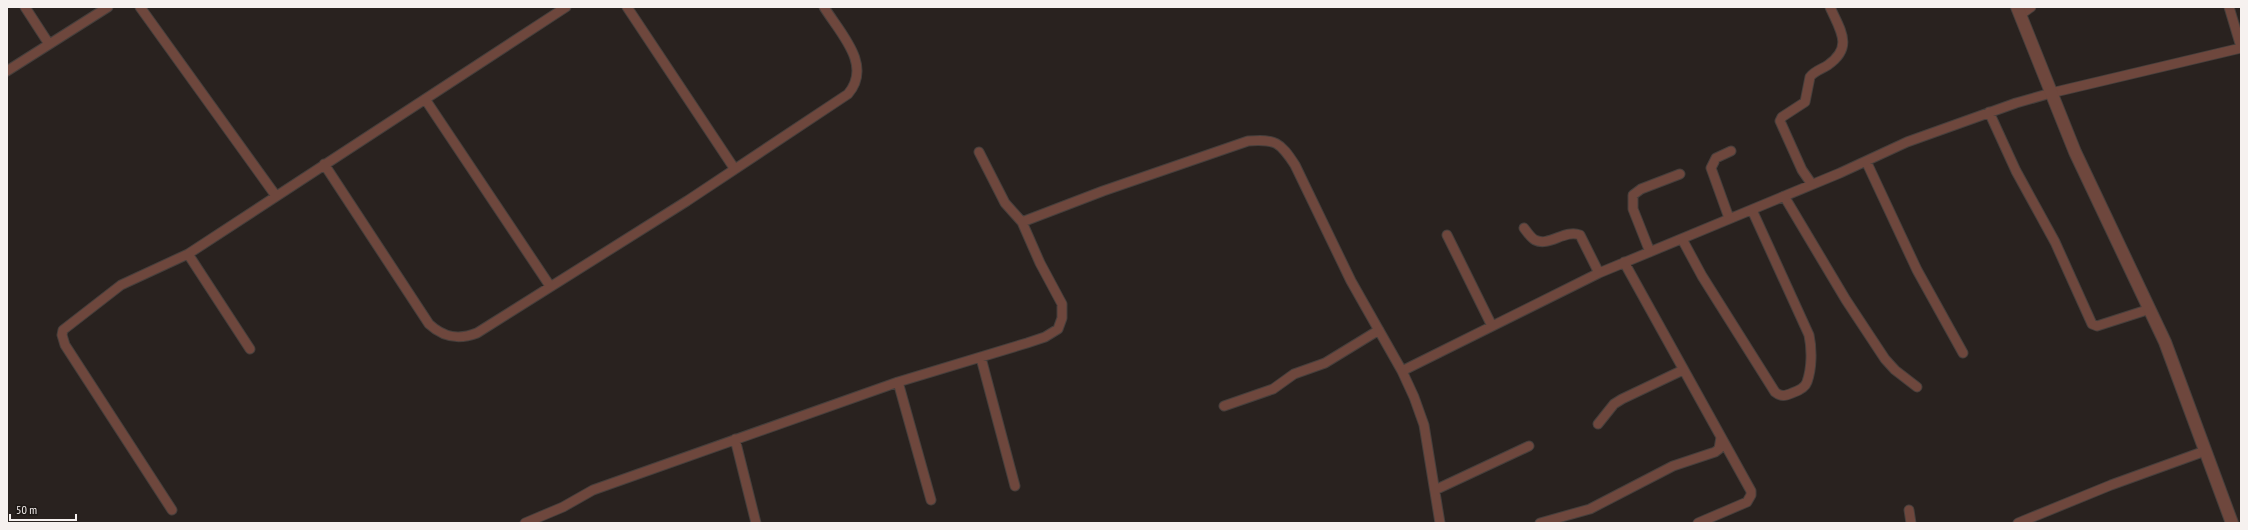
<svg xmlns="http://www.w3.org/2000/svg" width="2248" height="530" font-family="'PT Sans Narrow',sans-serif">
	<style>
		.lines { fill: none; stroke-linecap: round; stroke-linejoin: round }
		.minor-casing { stroke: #463f3c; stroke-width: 11 }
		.tertiary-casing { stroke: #463f3c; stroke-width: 14 }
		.minor { stroke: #6e473d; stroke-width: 9 }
		.tertiary { stroke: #6e473d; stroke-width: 12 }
	</style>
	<rect width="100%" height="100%" fill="#29221f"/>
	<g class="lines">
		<g class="minor-casing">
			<path id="minor" d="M25,7L49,44
				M140,7L276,196
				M627,7L734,168
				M2229,7L2241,47
				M2020,15L2031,7
				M7,71L108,7
				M425,99L550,286
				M1989,112L2016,171L2055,242L2092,324L2097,326L2150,309
				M1866,161L1917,270L1963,353
				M324,164L429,324C444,338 459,340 477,333L687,201L848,94C873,65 840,33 824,7
				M1811,183L1802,170L1780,121L1782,117L1805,102L1810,77C1814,71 1822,69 1828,65C1854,47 1840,30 1830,7
				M1784,196L1846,300L1885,359L1895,370L1917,387
				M1729,218L1711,168L1716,158L1731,151
				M1022,222L1103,191L1248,141C1276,139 1280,142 1295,165L1351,281L1402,371L1414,397L1424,425L1440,523
				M1524,228C1527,232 1531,238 1535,240C1549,247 1565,229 1580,235L1599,273
				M1447,235L1492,326
				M1682,239L1702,276L1775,392C1781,397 1785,396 1792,393C1798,391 1805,388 1807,382C1812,368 1812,349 1809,335L1752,210
				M1650,252L1633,209V195L1641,189L1680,174
				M188,254L250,349
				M1624,262L1751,491V495L1747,502L1698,523
				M981,358L1015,486
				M1402,371L1599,273L1840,173L1907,142L2016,103L2051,93L2241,48
				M898,382L931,500
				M1224,406L1273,389L1294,374L1325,363L1379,330
				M1598,424L1614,404L1622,399L1683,370
				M735,439L756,523
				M1435,490L1529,446
				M172,510L65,345L62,335L63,330L121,285L188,254L566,7
				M1909,510L1911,523
				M525,523L563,507L593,490L898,382L1027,343L1045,337L1058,329L1062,318V304L1040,263L1022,222L1005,203L979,152
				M1540,523L1590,509L1673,466L1715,452L1719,449L1721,437
				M2018,523L2111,485L2205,451"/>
		</g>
		<g class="tertiary-casing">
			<path id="tertiary" d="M2017,7L2075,152L2165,342L2232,523"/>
		</g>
		<use href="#minor" class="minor"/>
		<use href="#tertiary" class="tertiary"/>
	</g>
	<rect width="2248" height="530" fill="none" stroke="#f6f1ef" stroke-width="16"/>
	<path d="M10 514v6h66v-6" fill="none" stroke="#f6f1ef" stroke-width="2"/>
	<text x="16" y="514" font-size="12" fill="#f6f1ef" stroke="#1f1916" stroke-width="3" paint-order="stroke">50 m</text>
</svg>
